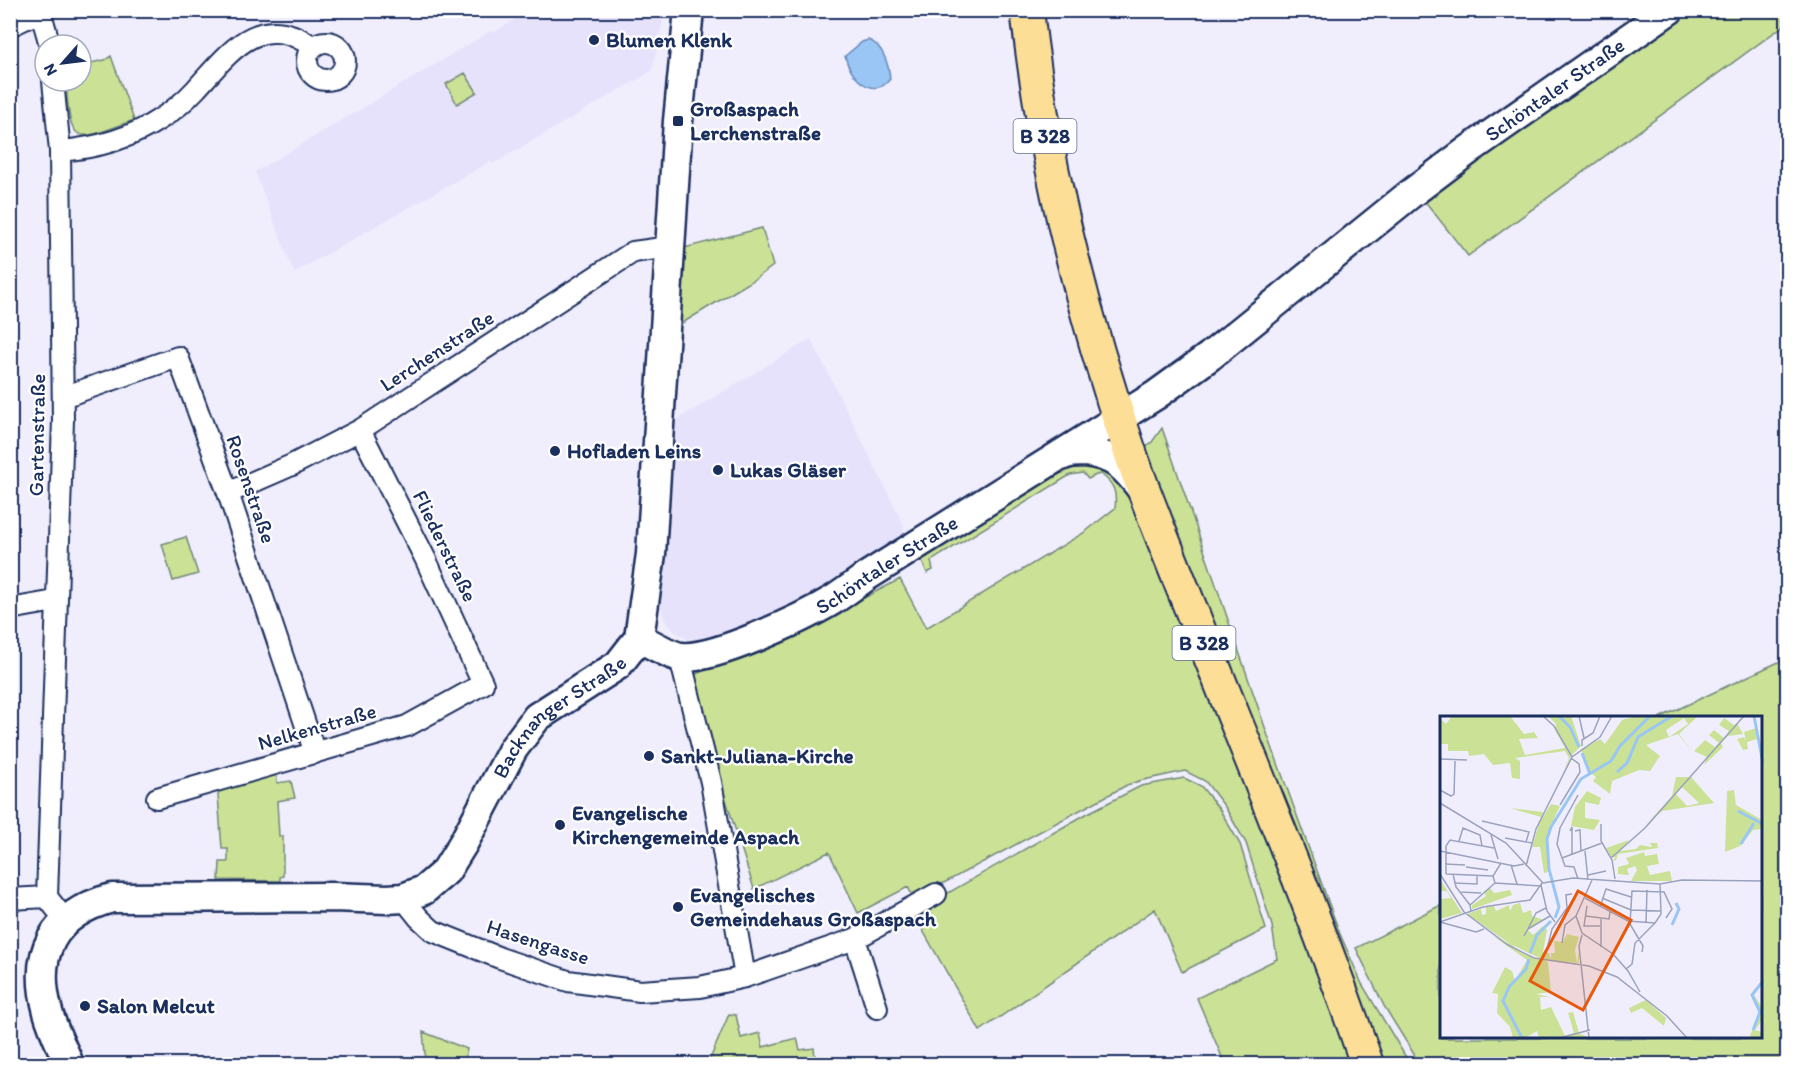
<svg xmlns="http://www.w3.org/2000/svg" width="1798" height="1075" font-family="Itim,sans-serif">
	<style>
		.built { fill: #e6e2fb }
		.green { fill: #cae196; stroke: #72887a; stroke-width: 1.5 }
		.water { fill: #99c6f4; stroke: #678ab8; stroke-width: 1.5 }
		.lines { fill: none; stroke-linecap: round; stroke-linejoin: round }
		.street-casing { stroke: #1b2f5e; stroke-width: 24 }
		.secondary-casing { stroke: #1b2f5e; stroke-width: 33 }
		.primary-casing { stroke: #1b2f5e; stroke-width: 36 }
		.street { stroke: #fff; stroke-width: 20 }
		.secondary { stroke: #fff; stroke-width: 28 }
		.primary { stroke: #fcde96; stroke-width: 32 }
		.poi-dot { fill: #1b2f5e; stroke: #fff; stroke-width: 2 }
		.labels { text-anchor: middle; stroke-width: 4.5; stroke-linejoin: round; paint-order: stroke }
		.shield { fill: #fff; stroke: #5f6d8e; stroke-width: 1.5 }
		.shield-label { font-size: 20px; font-weight: bold; fill: #1b2f5e }
		.poi-label { font-size: 21px; font-weight: bold; fill: #1b2f5e; stroke: #fff; text-anchor: start }
		.street-label { font-size: 21px; fill: #1b2f5e; stroke: #fff }
		.inset-river { fill: none; stroke: #99c6f4; stroke-width: 3 }
		.inset-road { fill: none; stroke: #9ba2bd; stroke-width: 1.5 }
		.view { fill: #e8590c; fill-opacity: 0.15; stroke: #e8590c; stroke-width: 3 }
		.inset-edge { fill: none; stroke: #1b2f5e; stroke-width: 3 }
	</style>
	<rect width="100%" height="100%" fill="#f0eefd"/>
	<filter id="ink" filterUnits="userSpaceOnUse"><feTurbulence type="fractalNoise" baseFrequency=".0167" numOctaves="2"/><feDisplacementMap in="SourceGraphic" scale="12" xChannelSelector="R" yChannelSelector="G"/><feConvolveMatrix kernelMatrix="1 2 1 2 8 2 1 2 1" color-interpolation-filters="sRGB"/></filter>
	<g filter="url(#ink)">
		<path class="built" d="M528,11H665L652,71L493,164L491,161L294,273L255,172L491,31L493,33Z
			M811,339L904,525L903,540L826,592L709,643L687,639L674,631L664,619L658,595L666,426Z"/>
		<path class="green" d="M1678,11H1787V23L1468,256L1420,195Z
			M111,56L134,120C76,141 70,150 66,81H81V62L85,61L86,64L105,60Z
			M465,73L477,92L457,104L446,84Z
			M762,228L773,266L755,279L674,328L680,249Z
			M1162,428L1268,736L1340,934L1362,984L1410,1064H1380L1144,448L1152,442Z
			M1086,463L1104,466L1131,494L1355,1064H1225L1197,998L1277,959L1272,926L1246,843L1225,807L1205,781L1185,771L1139,781L1127,785L914,899L908,887L858,913L829,852L754,889L721,784L694,675L832,615L900,579L926,628L1085,532L1115,508C1117,492 1114,484 1101,474L1096,475L1088,479L1083,473L1070,475L931,561L933,570L927,573L921,559L1055,476Z
			M186,537L198,574L173,581L162,544Z
			M1785,659L1788,664L1787,1064H1420L1384,1006L1356,948L1441,905V1038H1760V718H1659Z
			M276,769L277,783L291,781L295,798L277,801L279,836H283V876L280,877V881L219,880L220,862H228V849H222L218,795L220,783Z
			M1184,778L1201,786L1220,810L1240,844L1266,929L1182,972L1155,909L980,1031L913,913L1088,813L1141,786Z
			M729,1014L736,1015L741,1038L760,1033L763,1047L797,1038L800,1050L814,1048L816,1064H708Z
			M423,1032L467,1049L465,1059L485,1064H426Z"/>
		<path class="water" d="M868,40C883,44 889,66 890,79C873,101 849,76 845,56L862,42Z"/>
		<g class="lines">
			<g class="street-casing">
				<path id="street" d="M40,10L50,45
					M10,26L44,10
					M307 61a19 19 0 1 1 38 0a19 19 0 1 1-38 0Z
					M60,151C96,148 130,139 160,119C173,111 185,101 196,89C229,53 260,8 313,47
					M63,397L178,357L228,493L315,753
					M228,493L292,465L360,430L633,252L670,247
					M10,609L55,601
					M680,658L711,782L745,977
					M157,798L407,726L483,684L425,558L360,430
					M47,897L63,420L60,151L53,81
					M403,898L419,918L433,931L500,958L568,981L640,991L700,987L745,977L855,939L936,894
					M10,899L47,897L65,920
					M855,939L877,1008"/>
			</g>
			<g class="secondary-casing">
				<g id="secondary">
					<path d="M1061,456C1068,452 1077,452 1085,452C1114,455 1126,468 1143,491"/>
					<path id="s1" d="M639,638C650,643 671,656 681,657C714,660 803,618 833,600C844,593 856,584 867,576L1156,395L1210,356L1409,195L1470,149L1669,10"/>
					<path id="s2" d="M69,1064C62,1047 53,1030 48,1012C32,954 52,914 112,898L333,897L387,899L403,898L424,890L446,871L464,842L513,749L537,717L618,665L639,638L651,554L678,121L689,10"/>
				</g>
			</g>
			<g class="primary-casing">
				<path id="primary" d="M1027,10C1044,162 1082,312 1131,455C1152,515 1177,573 1200,632C1257,775 1317,918 1367,1064"/>
			</g>
			<use href="#street" class="street"/>
			<use href="#secondary" class="secondary"/>
			<use href="#primary" class="primary"/>
		</g>
	</g>
	<g class="poi-dot">
		<circle cx="594" cy="40" r="6"/>
		<rect x="672" y="115" width="12" height="12" rx="3"/>
		<circle cx="555" cy="451" r="6"/>
		<circle cx="718" cy="470" r="6"/>
		<circle cx="649" cy="756" r="6"/>
		<circle cx="560" cy="825" r="6"/>
		<circle cx="678" cy="907" r="6"/>
		<circle cx="85" cy="1006" r="6"/>
	</g>
	<g class="labels">
		<g class="shield">
			<rect x="1013.5" y="119" width="63" height="34" rx="4.5"/>
			<rect x="1172.5" y="626" width="63" height="34" rx="4.5"/>
		</g>
		<g class="shield-label">
			<text x="1045" y="143">B 328</text>
			<text x="1204" y="650">B 328</text>
		</g>
		<g class="poi-label">
			<text x="606" y="47">Blumen Klenk</text>
			<text x="690" y="116">Großaspach<tspan x="690" dy="24">Lerchenstraße</tspan></text>
			<text x="567" y="458">Hofladen Leins</text>
			<text x="730" y="477">Lukas Gläser</text>
			<text x="661" y="763">Sankt-Juliana-Kirche</text>
			<text x="572" y="820">Evangelische<tspan x="572" dy="24">Kirchengemeinde Aspach</tspan></text>
			<text x="690" y="902">Evangelisches<tspan x="690" dy="24">Gemeindehaus Großaspach</tspan></text>
			<text x="97" y="1013">Salon Melcut</text>
		</g>
		<g class="street-label">
			<text dy="7" stroke="none"><textPath href="#s1" startOffset="1095">Schöntaler Straße</textPath></text>
			<text transform="translate(437 351) rotate(-33)" y="7">Lerchenstraße</text>
			<text transform="translate(37 435) rotate(-89)" y="7">Gartenstraße</text>
			<text transform="translate(251 489) rotate(71)" y="7">Rosenstraße</text>
			<text transform="translate(445 546) rotate(64)" y="7">Fliederstraße</text>
			<text dy="7" stroke="none"><textPath href="#s1" startOffset="274">Schöntaler Straße</textPath></text>
			<text dy="7" stroke="none"><textPath href="#s2" startOffset="744">Backnanger Straße</textPath></text>
			<text transform="translate(317 727) rotate(-16)" y="7">Nelkenstraße</text>
			<text transform="translate(538 942) rotate(18)" y="7">Hasengasse</text>
		</g>
	</g>
	<g transform="translate(1440 716)">
		<rect width="322" height="322" fill="#f0eefd"/>
		<path d="M12,0H70L84,18L94,16L98,22L79,23L85,39L125,32L115,14L116,8L108,0H131L141,30L131,40L119,69L129,42L125,35L75,42L80,45V63L72,62L70,47L53,49L44,38L29,40L28,35H8V28H0V2L6,8ZM197,0H258L239,18L253,36L238,18L206,29L220,40L210,55L199,54L172,65L170,78L153,65L156,61L150,57L141,33L160,23L165,28L182,4ZM244,2L248,8L229,21L226,14ZM284,2L294,9L297,7L303,18L288,20L281,27L283,31L264,49L267,41L254,35L265,24L275,31L279,27L269,19L274,14L284,22L289,15L279,9ZM316,12L317,23L307,26L308,33L303,34L297,23L304,21L306,26L304,16ZM236,61H251L274,87L222,95L206,109L232,80ZM242,71L259,87L247,90L236,78ZM294,74L296,89L322,104V113L313,114L300,130L285,136L287,75ZM147,75L161,82L159,89L145,86V102L160,104L154,114L131,110L135,91ZM111,88L120,90L107,118L108,156L104,157L100,131H92L101,101L70,92L103,96L99,107ZM189,124L180,135L196,133L200,129L212,131L210,127H217L218,132L178,138L176,144L173,145L175,141H171L166,132ZM204,136L205,140L217,138L219,148L207,150L210,159L230,155L232,165H191L197,154L195,150L187,153L189,159L178,158V151L189,148L186,142ZM0,165H1L22,197L0,203V183L11,182L7,175H0ZM50,172L54,177L70,174L72,179L32,193V189L46,180L44,176ZM80,187L83,197L91,194L92,200L104,204L87,213L93,219L103,210L107,214L103,236L109,237L111,243V237H115L114,225L123,226L127,218L139,221L135,234L137,247L139,235V246L138,247H136L103,244L86,239L27,198L41,193L42,199L46,198V191L54,190L56,195L69,189L70,195L73,189ZM53,220L108,246L111,276L96,278L110,281H100L101,294L111,291L125,320L134,317L128,297L133,296L139,317L149,322H99L97,315L85,322H73L70,311L57,297L58,278L52,277L65,251L72,255L75,265L87,244ZM322,265L314,279L323,293L322,304L315,314L322,316V322H309L320,296L312,279L313,275ZM206,284L226,302L224,310L202,292L191,297L189,292Z" fill="#cae196" fill-rule="evenodd"/>
		<path class="inset-river" d="M119,0L130,11L139,31M314,0L323,47M142,37L150,58M177,56L187,47L198,21L232,0M298,95L323,108M301,128L314,107M115,202L119,191L109,153L107,123L111,111L141,63L171,45L180,30L210,0M232,209L239,193L236,187M90,237L97,219L111,205M313,314L320,296L312,279L323,265M82,322L63,285L69,271L86,253L89,243"/>
		<path class="inset-road" d="M103,0L114,10L132,41M139,0L144,22M142,30V24L153,17L160,0M0,43L27,44M0,74L11,80L14,78L15,45M138,79L120,112L117,128L125,150L134,151L138,163M0,87L66,127L103,167M120,89L140,56L139,48L131,42M42,105L89,116L86,126M161,108V125L172,144L175,163M130,115L132,111V138M135,115L140,114L141,136M51,119L58,143M65,122L92,127M19,125L23,112L40,119L42,130M0,135L74,150L84,148M145,135L148,164M122,142L162,127M171,142L205,112L304,0M61,147L53,160L55,167L101,170M5,148L25,149M71,149L77,168M86,150L96,113L132,41L160,21L172,0M26,151L48,154M0,158L24,196L68,229L94,242L149,250L177,261L227,300L247,322M6,158V130L10,124L54,132M6,158L53,160M13,158L16,171L30,189M148,159L166,155M152,164L136,200L142,217L173,238L188,255L200,276M14,167L37,168V159M103,167L133,162L220,168L242,164L323,165M101,169L107,195L115,206M19,176L41,177M145,182L188,205L215,207M162,182L191,194L221,195M147,190L144,210H160M160,191L166,173L191,181M31,195L30,189L55,167M145,200L169,203L170,196M161,202V231M0,206L43,191L90,184L102,167M0,206L36,216L44,213M206,206L207,174M215,207L221,198L220,168M88,213L96,197L106,192M142,219L139,230L149,322M84,220L88,213L110,200M122,227L125,209L136,200M108,229L112,213L127,192L126,179L132,178M202,236L203,230L190,208L192,175L224,176L232,193L226,202M186,253L192,248L195,227L215,207M119,322L150,314"/>
		<path class="view" d="M138,175L191,204L143,294L90,265Z"/>
		<rect width="322" height="322" class="inset-edge"/>
	</g>
	<rect width="1798" height="1075" fill="none" stroke="#fff" stroke-width="36"/>
	<rect x="18" y="18" width="1762" height="1039" fill="none" stroke="#1b2f5e" stroke-width="2" filter="url(#ink)"/>
	<g transform="translate(63 63) rotate(242)"><circle r="28" fill="#ffffff" stroke="#a4acbf" stroke-width="1.5"/>
	<path d="M0-4.5L10 22L0 15L-10 22Z" fill="#1b2f5e"/>
	<text y="-9" font-size="16" font-weight="bold" text-anchor="middle" fill="#1b2f5e">N</text>
	</g>
</svg>
